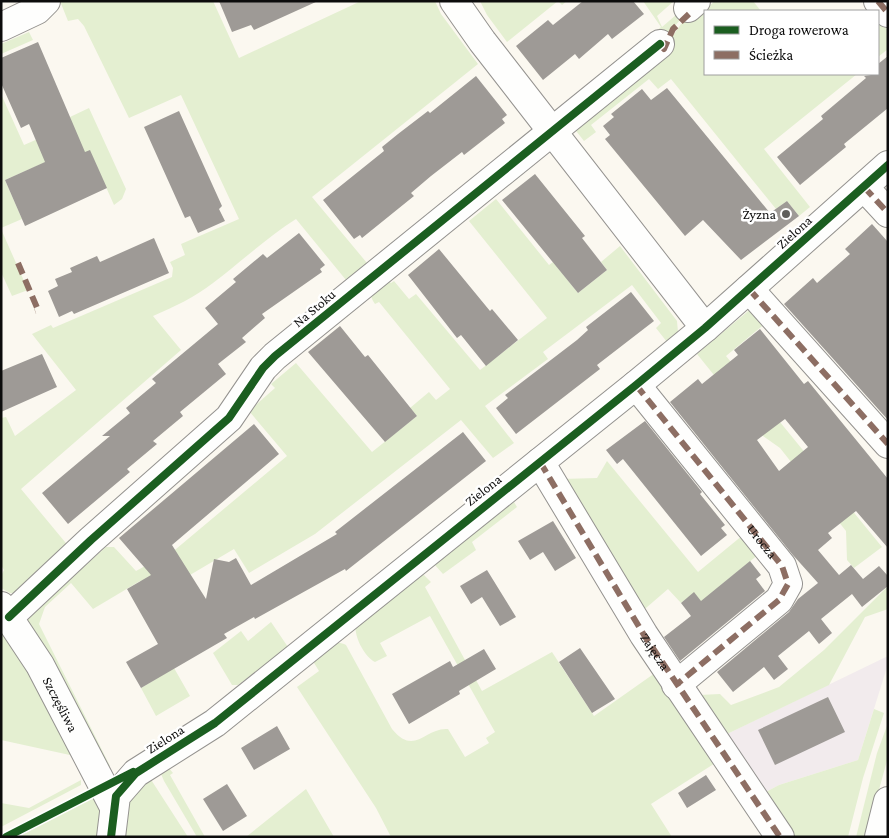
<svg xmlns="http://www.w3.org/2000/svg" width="889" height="838" font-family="'Crimson Pro',serif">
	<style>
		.industrial { fill: #f2ebed }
		.green { fill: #e4efd1 }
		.building { fill: #9e9a96; fill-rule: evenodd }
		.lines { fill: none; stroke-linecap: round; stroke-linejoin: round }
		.minor-casing { stroke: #94928f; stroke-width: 30 }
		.minor { stroke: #fefefd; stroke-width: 28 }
		.quiet { stroke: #8d6e63; stroke-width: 6; stroke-dasharray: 12 6; stroke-linecap: butt }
		.cycleway-casing { stroke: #fff; stroke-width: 11 }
		.cycleway { stroke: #1b5e20; stroke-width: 8 }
		.poi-dot { fill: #605f5c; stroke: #fff; stroke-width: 2 }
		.labels { text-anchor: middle; stroke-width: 5; stroke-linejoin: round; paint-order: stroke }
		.poi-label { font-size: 14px; fill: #0c0c0c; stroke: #fff; text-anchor: end }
		.street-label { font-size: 14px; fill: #0c0c0c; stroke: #fff }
	</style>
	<rect width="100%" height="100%" fill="#fbf8f0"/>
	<path class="industrial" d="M888,656V664L858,760L779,785L764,793L725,735Z"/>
	<path class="green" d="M60,1H213L239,58L361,1H435L441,14L478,64L312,197L367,263L346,280L296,219C266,238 241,262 213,283C195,297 174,307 153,316L181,350L21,489L70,548L18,593H10L1,588V576L4,570L1,565V418L6,417L15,436L76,390L32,334L51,325L53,328L172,277L173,268L170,262L185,255L181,244L239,219L181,95L129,118L84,26L78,19L68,21Z
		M480,1H567L562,5L558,1L507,42L487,15Z
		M643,1H674L657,16L662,27L683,9L687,14C675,24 669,32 664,47L654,33L661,27Z
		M715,1H753L761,11H705V74H857L764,149L810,207L799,216L787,201L776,209L671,79L658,89L649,79L591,125L596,132L584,141L573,127L670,40L681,24L693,14L696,17Z
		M878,18L888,31V49L878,57Z
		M29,32L33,40L1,54V44Z
		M1,94L24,145L72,124L70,117L89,108L126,189L122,199L114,205L90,151L75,157L71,151L5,180L22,219L1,228Z
		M496,199L549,265L553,262L578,293L607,270L601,262L620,246L677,321L678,332L667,342L656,328L661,323L632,285L543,352L548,359L485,406L514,443L493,458L461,420L315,534L249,573L234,549L190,575L140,581L93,609L71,583L45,607L39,624L110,766L107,768L27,622L28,616L106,547H114L136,571L176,549L287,456L249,411L275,388L271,384L296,363L372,452L417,416L410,408L429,392L436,400L450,389L379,302L375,304C366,292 374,285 382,276L391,283L394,281L409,299L416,294L480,370L547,318L469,221Z
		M1,229L28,290L12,296L1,272Z
		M753,307L767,322L726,356L882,547L854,568L847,560L846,531L780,448L763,436L697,354Z
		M607,461L698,572L743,535L759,554L721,585L718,622L694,593L681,603L668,589L639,614L561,479L597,478Z
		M514,502L517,507L472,542L476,550L443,574L434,564Z
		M424,575L431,582L425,587L482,691L552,652L594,716L655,673L720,760L651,804L672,837H391L376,808L297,687L319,671L311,658C322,651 333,638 346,645L392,729C415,757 425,727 448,729L465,757L489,743L486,738L495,732L430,616L380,643L387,656L375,662C364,656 353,635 356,623L419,576Z
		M888,586V609L865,617L829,685L725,735L764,793L779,785L858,760L874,709L884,713L863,778L848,837H789L690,683L699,695L720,694L731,705L779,687L824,650Z
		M1,619L79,757L1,740Z
		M271,622L288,647L238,685H232L213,653L241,631L248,641Z
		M174,668L190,696L156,716L141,688Z
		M888,723V757L866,837H856L877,753Z
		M168,767L173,773L170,775L205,837H197L164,781L161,774Z
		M148,775L188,837H121L130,798Z
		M81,780V785L1,827V803L29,808Z
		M306,789L334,837H246Z
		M97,794L102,805V837H18Z"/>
	<path class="building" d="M219,1H318L254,30L251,25L232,32Z
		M583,1H633L644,14L612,39L608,34L579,59L575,54L543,80L516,46L548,20L553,25Z
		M38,42L85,152L90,150L107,188L25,226L5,180L45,162L29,124L21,128L1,83V58Z
		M888,56V108L844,144L846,147L800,185L777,157L823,119L821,116L866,78L864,76L878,74V64Z
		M476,76L507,115L502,119L505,123L464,155L462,152L431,176L411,193L414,196L362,238L360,235L354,239L323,200L384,151L382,147L398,134L428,111L430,113Z
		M667,88L770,213L787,201L799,216L741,260L703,220L685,236L605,139L610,135L603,126L614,117L611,114L642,89L651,100Z
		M179,111L222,206L219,209L225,221L198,233L190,216L185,218L144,127Z
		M535,174L585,236L582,238L607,270L578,293L502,200Z
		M872,224L888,242V420L784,304L813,278L817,283L850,254L845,249Z
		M299,233L325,265L320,269L322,272L262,314L265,318L242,338L246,342L218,364L226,374L180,412L183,416L153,441L157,444L127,469L130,472L68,524L42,493L110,436H102L130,413L126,408L156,383L152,379L218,324L205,308L236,282L233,279L263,254L267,258Z
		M154,238L169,273L74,314L72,311L59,317L48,291L58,286L55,279L72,272L70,268L97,256L100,262Z
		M439,249L490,311L492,309L518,340L486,366L461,335L457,338L408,275Z
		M631,292L654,321L597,365L600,369L516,434L496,408L508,398L505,395L577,340L588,330L586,327Z
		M340,326L365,357L368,355L417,416L385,442L308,352Z
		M760,329L804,384L808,381L888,479V548L856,511L828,533L832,538L818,550L839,575L851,565L863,579L879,566L888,576V586L862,607L852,594L821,619L832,633L819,644L809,631L778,656L788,669L774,680L764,667L733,692L717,672L789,612L798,599L818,583L792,554L670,402L698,379L702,384L738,355L734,350ZM785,419L808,447L779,471L757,440Z
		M42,354L57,387L1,412V371Z
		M645,421L702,492L700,494L725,525L721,528L727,535L701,556L623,459L617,464L606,450Z
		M254,424L279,454L172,545L206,599L214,559L229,562L236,558L251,585L337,534L335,532L463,432L486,461L346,571L345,569L255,619L254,617L224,634L227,638L141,688L126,662L158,644L127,589L151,575L119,538Z
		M553,521L576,558L555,571L543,552L530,560L518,541Z
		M750,561L761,575L756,579L765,591L680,661L664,637L691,616L681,603L694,592L701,601Z
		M487,570L516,617L500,626L482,597L471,604L460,586Z
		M580,648L615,699L592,713L559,662Z
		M484,649L496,669L459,691L460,694L409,724L392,694L450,661L453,667Z
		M828,697L845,732L775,765L758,730Z
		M277,726L290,749L254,770L241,748Z
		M706,775L716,790L687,808L678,793Z
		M227,784L247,816L223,831L203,799Z"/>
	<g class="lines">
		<g class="minor-casing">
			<g id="minor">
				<path d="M454,1L482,41L705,328"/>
				<path d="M878,1L888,13"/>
				<path d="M688,8L696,1"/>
				<path d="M1,27L37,10L46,1"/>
				<path d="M864,187L888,213"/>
				<path d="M749,289L888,444"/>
				<path id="s1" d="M636,385L782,566L788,584L779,600L676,685"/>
				<path id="s2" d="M540,462L644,635L780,837"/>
				<path id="s3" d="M1,606L40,665L114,807"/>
				<path d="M9,617L91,540L229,418L263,368L275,356L660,44"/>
				<path d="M111,837L116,796L136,773L215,723L636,385L705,328L888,165"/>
				<path d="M879,837L888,801"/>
			</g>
		</g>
		<use href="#minor" class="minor"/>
		<path class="quiet" d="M878,1L888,13
			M662,46L664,49L673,29L689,14
			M864,187L888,213
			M18,263L38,310L35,311
			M749,289L888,444
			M636,385L782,566L788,584L779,600L676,685
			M540,462L644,635L780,837"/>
		<g class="cycleway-casing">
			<path id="cycleway" d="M9,617L91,540L229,418L263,368L275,356L660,44
				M6,837L133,772
				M111,837L116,796L136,773L215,723L636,385L705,328L888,165"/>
		</g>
		<use href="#cycleway" class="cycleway"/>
	</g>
	<circle class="poi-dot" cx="786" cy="214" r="5"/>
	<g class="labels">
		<g class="poi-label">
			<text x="776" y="219">Żyzna</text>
		</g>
		<g class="street-label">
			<text transform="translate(794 232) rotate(-42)" y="5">Zielona</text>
			<text transform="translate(314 308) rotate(-40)" y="5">Na Stoku</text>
			<text transform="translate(483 490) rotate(-38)" y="5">Zielona</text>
			<text dy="5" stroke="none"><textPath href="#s1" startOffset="201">Urocza</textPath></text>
			<text dy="5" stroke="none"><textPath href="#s2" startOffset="222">Zajęcza</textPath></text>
			<text dy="5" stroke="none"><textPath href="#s3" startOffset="115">Szczęśliwa</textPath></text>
			<text transform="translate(165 739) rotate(-32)" y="5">Zielona</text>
		</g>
	</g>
	<rect width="889" height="838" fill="none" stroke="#0c0c0c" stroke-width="5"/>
	<rect x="704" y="10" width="175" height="65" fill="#ffffff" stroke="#9e9e9e"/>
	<rect x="714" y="26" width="25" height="8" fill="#1b5e20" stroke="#9e9e9e"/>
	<text x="749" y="35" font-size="15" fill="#0c0c0c">Droga rowerowa</text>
	<rect x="714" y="51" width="25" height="8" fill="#8d6e63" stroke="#9e9e9e"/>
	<text x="749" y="60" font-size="15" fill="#0c0c0c">Ścieżka</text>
</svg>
